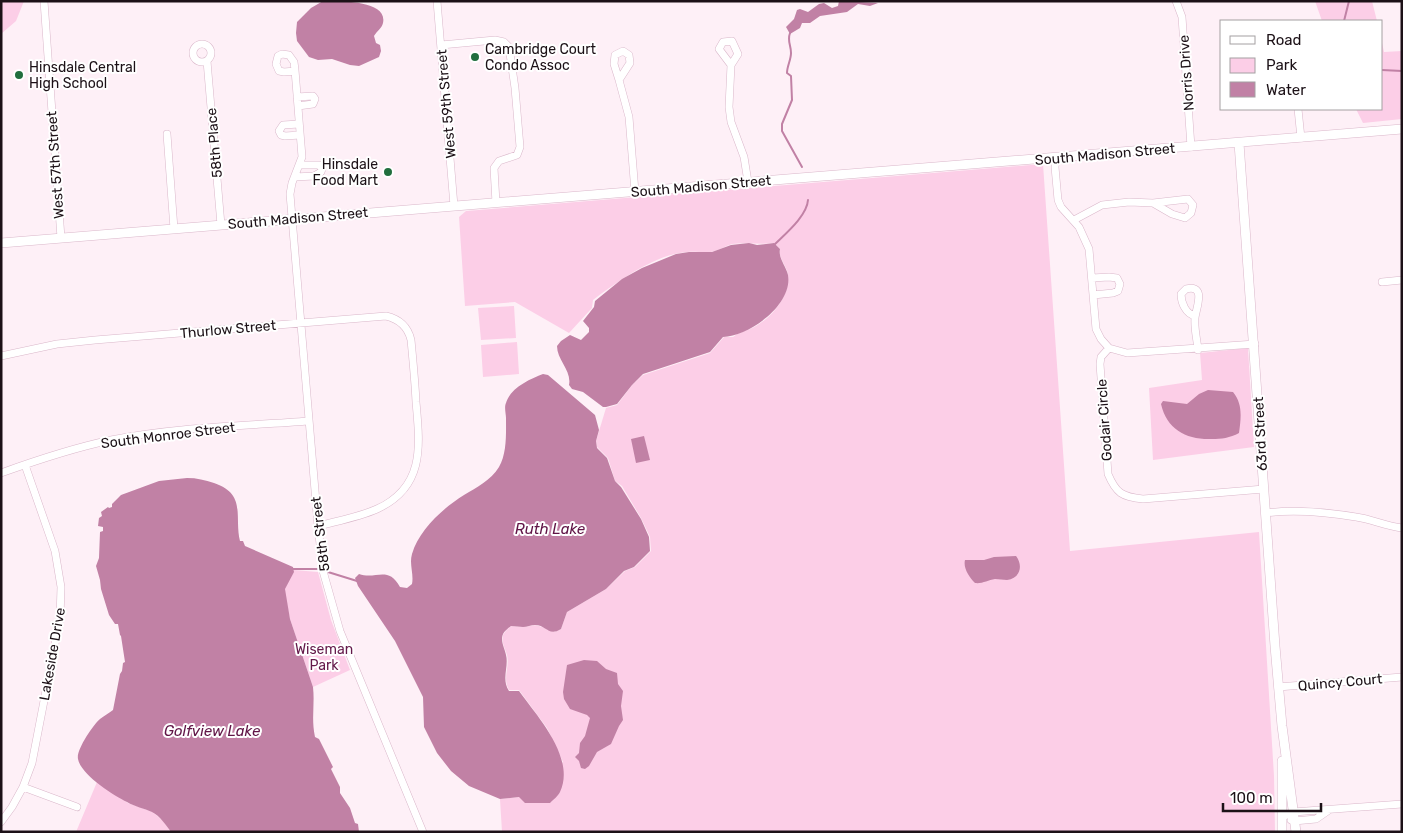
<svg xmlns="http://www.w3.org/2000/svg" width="1403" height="833" font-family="Rubik,sans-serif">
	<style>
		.green { fill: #fccee7 }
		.water { fill: #c181a5 }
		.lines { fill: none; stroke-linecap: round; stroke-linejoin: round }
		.stream { stroke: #c181a5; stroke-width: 2 }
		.minor-casing { stroke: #dab7ca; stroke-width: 8 }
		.tertiary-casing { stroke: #dab7ca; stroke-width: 10 }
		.minor { stroke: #fff; stroke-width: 7 }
		.tertiary { stroke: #fff; stroke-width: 9 }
		.poi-dot { fill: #216e3e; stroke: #fff; stroke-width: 2 }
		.labels { text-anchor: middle; stroke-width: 4; stroke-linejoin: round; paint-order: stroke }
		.poi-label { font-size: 14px; fill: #1c1117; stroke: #fff; text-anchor: start }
		.street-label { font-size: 14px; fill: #1c1117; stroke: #fff }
		.park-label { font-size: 14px; fill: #64194a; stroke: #fff }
		.water-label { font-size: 15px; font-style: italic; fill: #601446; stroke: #fff }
	</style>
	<rect width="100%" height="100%" fill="#fef0f7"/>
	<path class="green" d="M1,1H24L16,21L1,34Z
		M1315,1H1372L1377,21H1322Z
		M1382,43L1384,52L1402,51V119L1363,123L1356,109H1382Z
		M1043,164L1070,551L1259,532L1274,776L1275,832H502L500,799L519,797L563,762L547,728L519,690H509C502,678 510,667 507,655C505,648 501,642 503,635C505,631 508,629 511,626C515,626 519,627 523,627C529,627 534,624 539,626C549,628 551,635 561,629L567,612L606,589L625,571L635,567L651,551L650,537L641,518L622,486L615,481L608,458L597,447L596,441L606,408L617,405L632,385L643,375L710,353L724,337H733L737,334C744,331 752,329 759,324C774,315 790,294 788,275C787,266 778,258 780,249L774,243C760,245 746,242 732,244C725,246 718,251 711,252C703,253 695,251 688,252C657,253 617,282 593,300L592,308L569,333L515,302L465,306L459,217L466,211Z
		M514,306L516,338L481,340L478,308Z
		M517,342L519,374L483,377L481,345Z
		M1248,348L1254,447L1153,460L1149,388L1202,380L1200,353Z
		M294,570L318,572L331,620L350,670L313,687L290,619L284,589Z
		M97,782L128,803L153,812L164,822L171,832H76Z"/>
	<path class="water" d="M323,1C340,1 388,0 383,23C382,28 377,31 374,36L376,43L380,45L381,51L379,57L359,66L350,65L332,59L318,60L309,57L297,41L296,33L297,22L311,8Z
		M839,1L878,3L870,6L858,4L847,12L820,16L810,23H802L800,28L790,34L786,27L794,19L797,10L800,9L808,12L819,4L824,3L832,8L838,6Z
		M749,243L757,245L774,243L780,249C778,258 786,266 788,275C793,305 749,336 723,337L710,352L643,374L632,385L617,404L606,407H603L583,392L572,389L569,385C572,371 557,360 557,346L561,341L570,335L581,340L589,332V328L583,321L594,307L595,301L622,279L642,268L676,254L689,252H712L731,245Z
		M543,374L548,375L595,415L599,430L596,441L597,448L607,458L615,481L621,487L641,519L649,537L650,551L634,567L624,571L606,589L567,612L561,629C548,637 547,625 535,625C531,625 527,627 523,627C519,627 515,626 511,626C506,630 502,633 502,639C502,644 505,650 506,655C509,667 501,679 509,691H519C537,716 576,758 560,792C558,796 553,800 550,803H525L519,797L500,799L469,786L451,771L437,753L424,727L423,697L395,641L358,586L355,578L359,574C376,580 388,565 400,587L407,588L412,584C414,574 409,564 412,554C419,530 443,508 464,495C476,488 491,480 499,467C507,453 506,434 506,418C506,414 504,407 506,403C510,388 530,379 543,374Z
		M1208,390L1233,392C1243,404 1241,418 1239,433C1230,438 1221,439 1212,439C1187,440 1167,430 1161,404L1163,401L1187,404L1199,394Z
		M644,436L650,460L636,463L631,439Z
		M187,478C197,478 205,480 214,483C247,494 234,517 240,541H243L245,546L293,567L294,572L285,589L290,619L313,687C315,705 311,718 315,737L319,739L333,767L331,769L340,787V793L350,808L355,823L358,824L359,832H171C166,825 160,816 152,812C144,808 135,807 127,802C113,795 81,775 78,759C76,750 93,725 100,719C104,716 109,713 113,710L120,674L122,671L123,663L125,662L121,636L120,635L118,624H115L109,615L101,589L100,580L96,566L99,558L100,532L103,531V527L98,526L99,518L102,516L101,512L108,507L109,508L112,507V504L121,495L159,481Z
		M1016,556C1023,565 1021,578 1007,580C1003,580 999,579 995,579C988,580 982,584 975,583C969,577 963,568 965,560H984L994,557Z
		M584,660L597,661L606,669L617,673L618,684L623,691L621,706L623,720L619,726L611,744L597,752L589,766L585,769L581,768L579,761L575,757L579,753L580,743L585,736L590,718L587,715L570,709L564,699L563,692L567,665Z"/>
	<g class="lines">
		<path class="stream" d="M1344,21L1349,1
			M790,33C787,41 791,45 791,53C791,60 787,66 787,73L791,76L792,100L782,124V131L802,167
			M1382,70L1402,71
			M774,245C785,234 807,216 808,200
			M293,569H317
			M328,572L357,581"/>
		<g class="minor-casing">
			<path id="minor" d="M44,1L61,238
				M437,1L454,206
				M1176,1L1182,17L1191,147
				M193 53a9 9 0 1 1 18 0a9 9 0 1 1-18 0Z
				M441,45L495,40L504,42L509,47L515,88L520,147L517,155L499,161L494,168L496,203
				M207,61L221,225
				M731,65L719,49L723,42L732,41L738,54L731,65L729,107L731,122L744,157L748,182
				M295,71L284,72L279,71L276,64L278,56L282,54L289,55L294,62L295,70L302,157L292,183L290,194L318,526L323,571L340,631L423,832
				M619,80L614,64L615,55L623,51L629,55L630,63L619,80L629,117L635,192
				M297,97L313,96L315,99L313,104L298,106
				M1298,109L1301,138
				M299,124L283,125L279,131L281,135L285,136L300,135
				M167,134L174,229
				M1056,158L1055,167L1058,200L1061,207L1079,227L1089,249L1096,329L1101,339L1109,348
				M295,177L314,176L321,172L322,169L319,165H301
				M1188,199L1193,205L1191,213L1185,218L1172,214L1153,203Z
				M1074,220L1102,205L1129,202L1153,203
				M1092,278L1109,277L1117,278L1120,284L1118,291L1113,293L1093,295
				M1382,282L1402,280
				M1195,316C1186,314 1181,303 1181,294L1186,289C1207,284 1196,308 1195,318C1194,328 1197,339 1198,350
				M1109,348L1101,357L1100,364L1108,474C1116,493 1122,497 1143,499L1264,489
				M1109,348L1127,353L1255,344
				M1,356L57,344L95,340L386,316C399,319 408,327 411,340C413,361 415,381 416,402C420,446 425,487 377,509C359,517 337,521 318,526
				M1,473C37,460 73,448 111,440C175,427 244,426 309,421
				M1265,513C1295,509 1326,512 1356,517C1371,519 1386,526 1402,528
				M1278,687L1402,677
				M23,787L77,807
				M1282,817L1293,812L1402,804
				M1291,820L1294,821L1316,819L1329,810
				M1,822L12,807L23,787L32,763L60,618L61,587L55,551L25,465"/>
		</g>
		<g class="tertiary-casing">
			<path id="tertiary" d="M1239,143L1275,646L1282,726L1296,832
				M1,243L1402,129
				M1282,761V832"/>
		</g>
		<use href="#minor" class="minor"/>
		<use href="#tertiary" class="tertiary"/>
	</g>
	<g class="poi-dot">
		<circle cx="475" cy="57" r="5"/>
		<circle cx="19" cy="75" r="5"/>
		<circle cx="388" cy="172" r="5"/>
	</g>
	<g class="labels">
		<g class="poi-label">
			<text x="485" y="54">Cambridge Court<tspan x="485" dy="16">Condo Assoc</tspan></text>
			<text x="29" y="72">Hinsdale Central<tspan x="29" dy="16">High School</tspan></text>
			<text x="378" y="169" text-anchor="end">Hinsdale<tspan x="378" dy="16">Food Mart</tspan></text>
		</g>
		<g class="street-label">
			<text transform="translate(1186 73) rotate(-94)" y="5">Norris Drive</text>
			<text transform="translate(446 104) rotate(-95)" y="5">West 59th Street</text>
			<text transform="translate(214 143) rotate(-95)" y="5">58th Place</text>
			<text transform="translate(1105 154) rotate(-5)" y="5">South Madison Street</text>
			<text transform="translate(55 165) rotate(-94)" y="5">West 57th Street</text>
			<text transform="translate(701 186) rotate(-5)" y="5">South Madison Street</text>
			<text transform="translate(298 218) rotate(-5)" y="5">South Madison Street</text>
			<text transform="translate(228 329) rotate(-5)" y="5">Thurlow Street</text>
			<text transform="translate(1104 420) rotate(-94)" y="5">Godair Circle</text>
			<text transform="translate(1260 434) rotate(-93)" y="5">63rd Street</text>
			<text transform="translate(168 435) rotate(-7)" y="5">South Monroe Street</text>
			<text transform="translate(320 534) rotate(-97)" y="5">58th Street</text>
			<text transform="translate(52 654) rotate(-80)" y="5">Lakeside Drive</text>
			<text transform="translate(1340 682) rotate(-5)" y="5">Quincy Court</text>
		</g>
		<g class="park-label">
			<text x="324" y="654">Wiseman<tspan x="324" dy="16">Park</tspan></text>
		</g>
		<g class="water-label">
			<text x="550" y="534">Ruth Lake</text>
			<text x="212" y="736">Golfview Lake</text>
		</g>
	</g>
	<rect width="1403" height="833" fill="none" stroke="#1c1117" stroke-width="5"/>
	<rect x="1220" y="20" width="162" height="90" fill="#ffffff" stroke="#a4a0a2"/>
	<rect x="1230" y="36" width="25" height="8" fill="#ffffff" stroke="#a4a0a2"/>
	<text x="1266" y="45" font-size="15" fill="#1c1117">Road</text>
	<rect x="1230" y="58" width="25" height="15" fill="#fccee7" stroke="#a4a0a2"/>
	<text x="1266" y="70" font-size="15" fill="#1c1117">Park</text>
	<rect x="1230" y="82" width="25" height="15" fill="#c181a5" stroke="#a4a0a2"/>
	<text x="1266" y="95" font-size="15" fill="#1c1117">Water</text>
	<path d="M1223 803v8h98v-8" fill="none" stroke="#1c1117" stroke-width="2.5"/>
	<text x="1230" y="803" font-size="15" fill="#1c1117" stroke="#ffffff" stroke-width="4" paint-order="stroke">100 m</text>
</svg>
